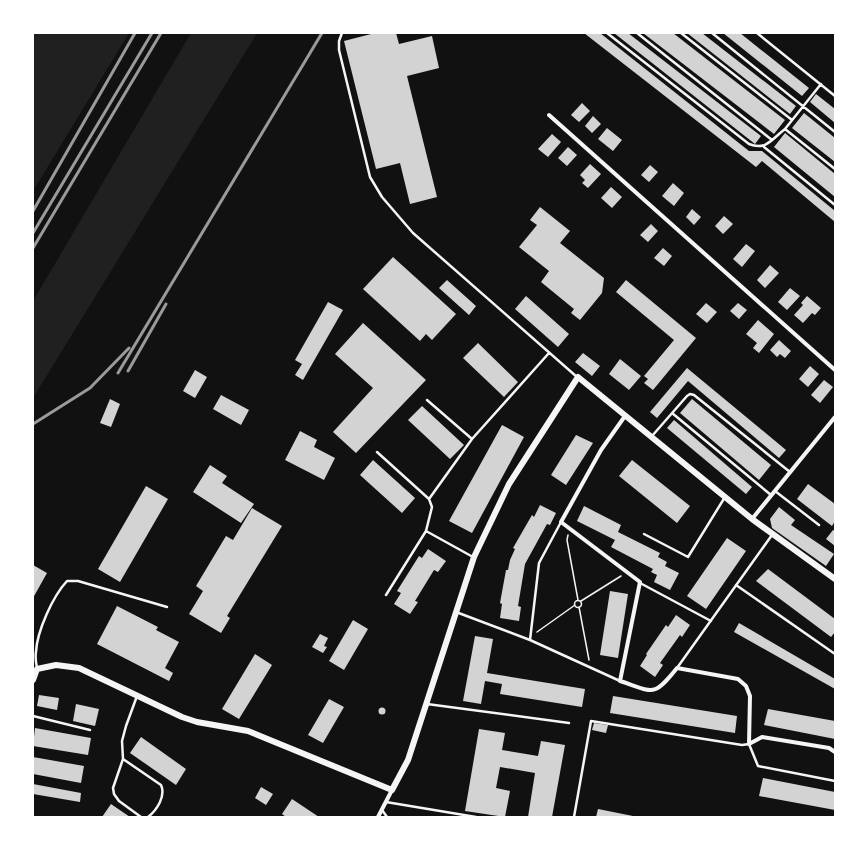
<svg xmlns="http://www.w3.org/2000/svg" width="868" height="850" font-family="Helvetica,sans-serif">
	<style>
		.green { fill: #202020 }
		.building { fill: #d3d3d3 }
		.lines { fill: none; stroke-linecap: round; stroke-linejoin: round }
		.path { stroke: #f5f5f5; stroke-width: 1.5 }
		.service { stroke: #f5f5f5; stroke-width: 2.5 }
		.minor { stroke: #f5f5f5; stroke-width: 4 }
		.tertiary { stroke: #f5f5f5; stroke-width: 6 }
		.rail { stroke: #9a9a9a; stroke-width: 3 }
	</style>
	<rect width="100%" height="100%" fill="#111"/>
	<path class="green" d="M33,33H129L33,191Z
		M191,33H257L33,398V301Z"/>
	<path class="building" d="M375,33H396L399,44L432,36L439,68L407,76L437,197L410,204L400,163L376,169L344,41Z
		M584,33H600L749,151H762L835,211V222L762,161L756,167Z
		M614,33H628L761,136L755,144Z
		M643,33H673L785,120L774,134Z
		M687,33H702L796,106L790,114Z
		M723,33H740L809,88L802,96Z
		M816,94L835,109V123L810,102Z
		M582,103L590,111L579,122L571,115Z
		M804,113L835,138V162L792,128Z
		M593,116L601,124L592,133L585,126Z
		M607,128L622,140L613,151L598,139Z
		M785,133L835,174V197L774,147Z
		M552,134L561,142L548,157L538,149Z
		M568,147L577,155L567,166L558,158Z
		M590,164L601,174L588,188L582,183L585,180L580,175Z
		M650,165L658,172L649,182L641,175Z
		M673,183L684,193L674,206L662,196Z
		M611,187L622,197L612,208L601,198Z
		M540,207L570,231L560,243L604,278L602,293L580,320L571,313L574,309L541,282L549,271L519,247L537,225L530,220Z
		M692,209L701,217L694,225L686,217Z
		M724,216L733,224L723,234L715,226Z
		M651,224L658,231L648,242L640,235Z
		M746,244L755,251L742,267L733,259Z
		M663,248L672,256L664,266L654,258Z
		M393,257L456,314L432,340L426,334L420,341L363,289Z
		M770,265L779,273L765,288L757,280Z
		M447,280L476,306L469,315L439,288Z
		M626,280L696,338L653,390L644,383L648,379L644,376L674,340L616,292Z
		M790,288L800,296L787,310L778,302Z
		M526,296L569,334L558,347L515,309Z
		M807,296L821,308L815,315L812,313L803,323L794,315L803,305L801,303Z
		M328,302L343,310L303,380L295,375L302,364L295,360Z
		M706,303L717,312L707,323L696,314Z
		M738,303L747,310L739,319L730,311Z
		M758,320L774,334L759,353L753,348L757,343L746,334Z
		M363,323L426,380L356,453L333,432L373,388L335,354Z
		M779,340L791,351L785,358L780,354L777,357L770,350Z
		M478,343L518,382L504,397L463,358Z
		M583,353L600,366L592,376L575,362Z
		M620,359L641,376L629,390L609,374Z
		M810,366L819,374L808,387L799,379Z
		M687,368L786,450L779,458L688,381L657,418L650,412Z
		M195,370L207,377L195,398L183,391Z
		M824,380L833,387L820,403L811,395Z
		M221,395L249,410L241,425L213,409Z
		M110,399L120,404L111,427L100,423Z
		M692,399L771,465L759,480L680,413Z
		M422,406L464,445L450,459L408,420Z
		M674,420L752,487L746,494L667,428Z
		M502,425L524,437L472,533L449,521Z
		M300,431L317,440L314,447L335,458L324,480L285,460Z
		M576,435L593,443L566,485L551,475Z
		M373,460L415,498L402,513L360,475Z
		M632,460L690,506L677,523L619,476Z
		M210,465L227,476L222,483L254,504L241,523L193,492Z
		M808,484L835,504V521L832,526L797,499Z
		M146,486L168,499L120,582L98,569Z
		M540,505L556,513L550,525L547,524L525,564L518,606L521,607L519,621L500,618L502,604L500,603L506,570H508L510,560L515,549L513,548L532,515L534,517Z
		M584,506L621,525L618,532L660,553L658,557L667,562L665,566L679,573L670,590L654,582L657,575L651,572L653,569L611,547L615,540L577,521Z
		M779,507L795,520L791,525L834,554L826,566L772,528L770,519Z
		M252,508L282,526L227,616L230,618L221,633L189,614L203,591L196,586L226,536L233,540Z
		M833,530L835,531V546L826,539Z
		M727,538L746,551L706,609L687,596Z
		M428,549L446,561L438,572L434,570L415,601L418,602L410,614L394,604L401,593L397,591L419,556L422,558Z
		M33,565L47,573L33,598Z
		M768,569L835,619V632L831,637L756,581Z
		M610,591L628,594L618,658L600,655Z
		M117,606L158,627L156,630L179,642L165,668L173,673L169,681L97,644Z
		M676,615L690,625L682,637L680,635L660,663L663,665L655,677L640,666L647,655L646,654L666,625L668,627Z
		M353,620L368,629L344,670L329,661Z
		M739,623L835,679V689L734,632Z
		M320,634L328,638L324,646L327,647L323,653L312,647Z
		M475,636L493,639L487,673L585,689L582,707L500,694L502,684L485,681L481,704L463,701Z
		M255,654L272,665L239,719L222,709Z
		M39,695L59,698L57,710L37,706Z
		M613,696L737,716L735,733L610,713Z
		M329,699L344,707L323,743L308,735Z
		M76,704L99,709L95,726L73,721Z
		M378.5 711a3.5 3.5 0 1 1 7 0a3.5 3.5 0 1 1-7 0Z
		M768,709L835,721V739L764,725Z
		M594,723L608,725L606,733L592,730Z
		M35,728L91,738L88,755L33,746Z
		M479,729L505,733L502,750L538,756L541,741L565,745L552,817H528L535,773L500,767L496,788L510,791L505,817L465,811Z
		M141,737L186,769L176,785L130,753Z
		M33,757L84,766L81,783L33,774Z
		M763,778L835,792V810L759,796Z
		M33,784L81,793L80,802L33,794Z
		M261,787L273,794L266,805L255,798Z
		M292,799L319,817H286L282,814Z
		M111,804L130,817H102Z
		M598,809L633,816V817H596Z"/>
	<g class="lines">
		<path class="path" d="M568,535L567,540L578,600
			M574.5 604a3.5 3.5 0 1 1 7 0a3.5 3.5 0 1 1-7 0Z
			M581,601L621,576
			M579,607L589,660
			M537,632L575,605"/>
		<path class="service" d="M342,33L339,41V50L370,177L382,197L413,233L577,377
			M607,33L749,144C766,151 772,139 785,129
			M637,33L772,140
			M681,33L792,120
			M712,33L835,132
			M757,33L835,96
			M821,84L785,129L835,169
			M764,147L835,205
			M427,400L472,439
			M672,413L771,495
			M652,436L687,396L690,394L694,395L790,472
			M377,452L429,499L472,439L549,353
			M775,491L819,525
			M426,531L473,557
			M644,534L688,557L725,497
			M640,583L711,621
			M736,585L835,654
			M386,595L426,531L432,507L429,499
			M456,612L530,640L620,681
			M530,640L539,563L561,522
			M37,668C36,663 35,657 36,652C37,631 53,596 67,581H78L167,607
			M677,668L772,535
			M137,696L126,726L122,741L123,759L113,788L114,794L119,801L141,817
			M427,704L569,723
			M33,716L90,730
			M123,759L161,785C166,796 157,810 148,817
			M386,802L476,817
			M382,810L387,817
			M574,817L591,721L742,745L749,744L758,766L835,781"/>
		<path class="minor" d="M549,115L835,370
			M625,416L601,450L561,522L640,582L620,681C654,692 653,698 677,668L738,679L746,686L750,696L749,744L762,737L829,748L835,752
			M752,519L835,417
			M378,817L392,790"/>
		<path class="tertiary" d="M33,680L37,669L56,665L79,668L182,717L197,722L248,731L392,790L408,760L474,557L509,484L578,377L752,519L835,579"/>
		<path class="rail" d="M33,211L135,33
			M33,233L152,33
			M33,248L161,33
			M128,371L166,304
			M118,373L322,33
			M33,424L90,388L129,348"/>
	</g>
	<rect width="868" height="850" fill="none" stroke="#ffffff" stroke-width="68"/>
</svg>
